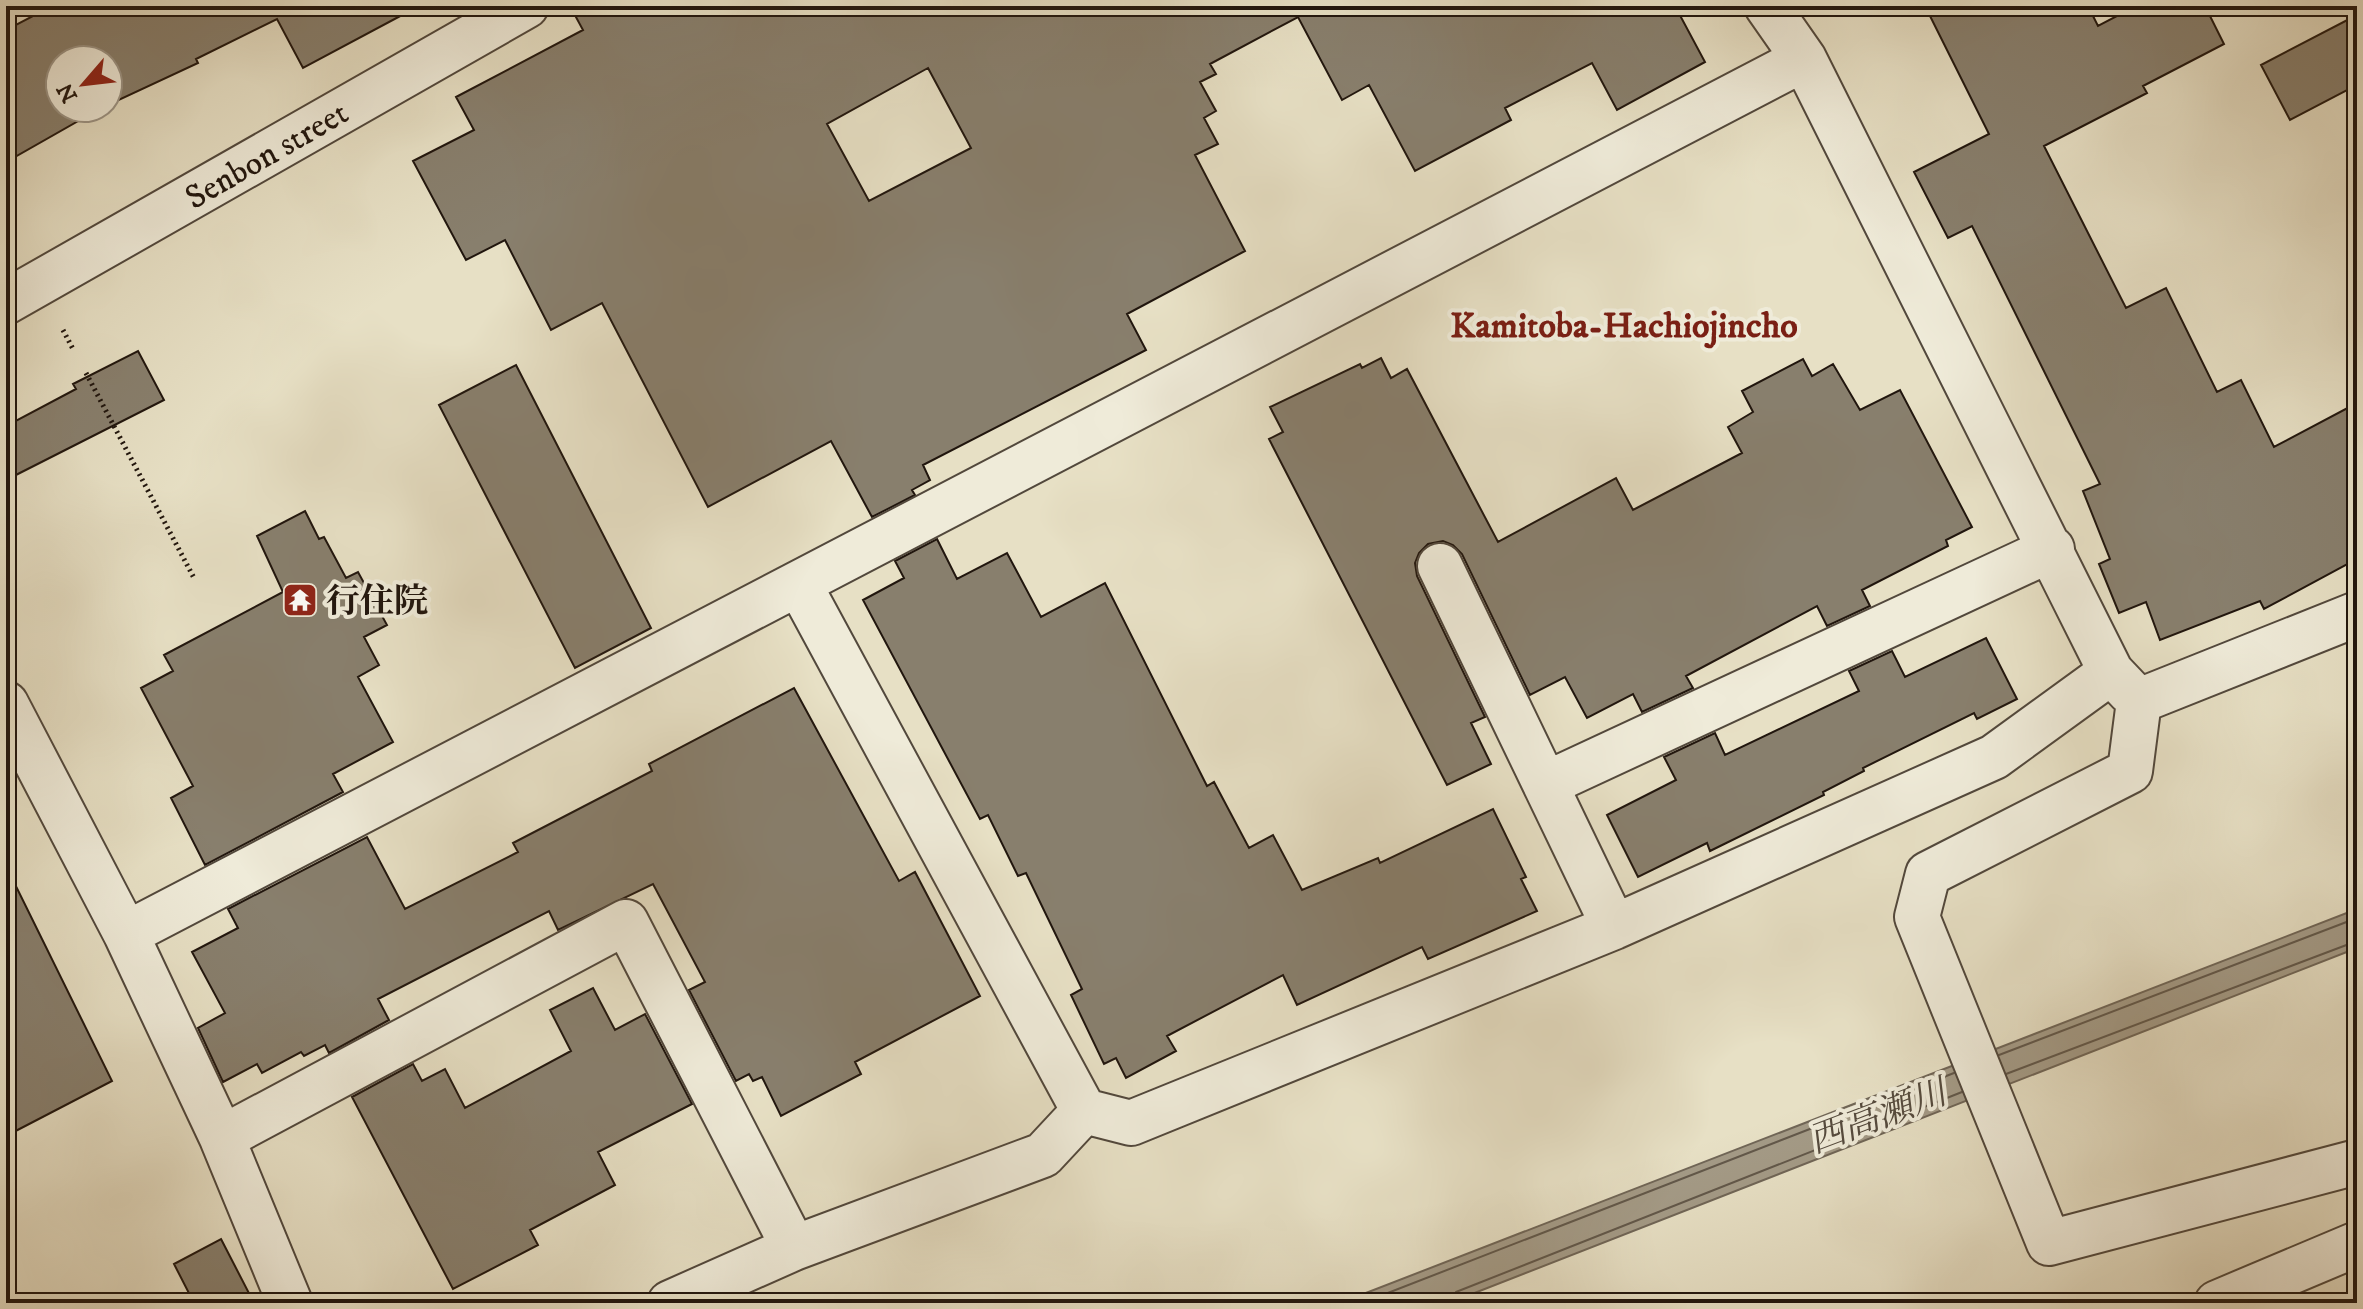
<svg xmlns="http://www.w3.org/2000/svg" width="2363" height="1309" font-family="'IM FELL DW Pica','Noto Serif JP',serif">
	<style>
		.water { fill: #a49b87; stroke: #706657; stroke-width: 2 }
		.lines { fill: none; stroke-linecap: round; stroke-linejoin: round }
		.shore { stroke: #62584a; stroke-width: 2 }
		.building { fill: #887f6d; stroke: #21160e; stroke-width: 2; fill-rule: evenodd }
		.minor-casing { stroke: #52483c; stroke-width: 48 }
		.path { stroke: #21160e; stroke-width: 5; stroke-dasharray: 2 4; stroke-linecap: butt }
		.minor { stroke: #efebd9; stroke-width: 44 }
		.labels { text-anchor: middle; stroke-width: 8; stroke-linejoin: round; paint-order: stroke }
		.street-label { font-size: 34px; fill: #21160e; stroke: #efebd9 }
		.poi-label { font-size: 34px; font-weight: bold; fill: #21160e; stroke: #efebd9; text-anchor: start }
		.neighbourhood-label { font-size: 36px; font-weight: bold; fill: #7a1f14; stroke: #efebd9 }
		.water-label { font-size: 36px; font-style: italic; fill: #554b3e; stroke: #efebd9 }
	</style>
	<rect width="100%" height="100%" fill="#e7e0c5"/>
	<filter id="stains"><feTurbulence type="fractalNoise" baseFrequency=".0025" numOctaves="4"/><feColorMatrix values="0 0 0 0 .2 0 0 0 0 .09 0 0 0 0 .02 0 0 0 .5 -.17"/></filter>
	<radialGradient id="worn" r=".72"><stop offset=".6" stop-color="#630" stop-opacity="0"/><stop offset="1" stop-color="#630" stop-opacity=".3"/></radialGradient>
	<path class="water" d="M2357,909V948L1449,1303H1340Z"/>
	<g class="lines">
		<path class="shore" d="M1999,1055L2357,918
			M2006,1074L2357,941
			M1362,1303L1954,1073
			M1450,1303L1456,1292L1962,1092"/>
	</g>
	<path class="building" d="M52,6H419L303,68L277,19L196,59L198,63L108,105V60H60V108H101L6,162V30Z
		M570,6H1675L1705,62L1617,110L1592,63L1505,108L1511,120L1415,171L1369,85L1342,100L1298,17L1210,64L1216,74L1200,82L1216,111L1204,118L1218,144L1195,155L1245,251L1127,314L1146,350L923,465L930,480L912,490L915,495L872,517L831,441L708,507L602,303L551,330L505,240L466,260L413,161L474,130L456,97L583,30ZM928,68L971,148L869,201L827,124Z
		M1925,6H2088L2098,26L2136,6H2205L2224,44L2143,86L2147,93L2044,146L2126,308L2166,288L2217,392L2241,380L2274,447L2357,403V559L2264,609L2260,601L2160,640L2146,602L2119,613L2099,564L2110,559L2083,491L2100,484L1972,226L1948,238L1914,172L1989,134Z
		M2357,15V85L2290,120L2261,65Z
		M138,351L164,400L6,480V426L76,389L73,384Z
		M1381,358L1391,378L1407,369L1498,542L1616,478L1633,510L1742,453L1728,427L1753,412L1742,391L1803,359L1812,376L1833,364L1860,410L1900,390L1972,527L1946,540L1948,546L1862,590L1870,606L1827,626L1817,606L1686,676L1693,688L1642,712L1633,694L1587,718L1565,677L1530,695L1462,554L1453,545L1443,541L1428,544L1419,553L1415,563L1417,576L1485,717L1471,723L1491,764L1447,785L1269,439L1283,432L1270,407L1360,364L1362,368Z
		M516,365L651,628L575,668L439,405Z
		M305,511L319,539L324,537L346,578L358,572L387,625L364,637L379,665L358,677L393,742L333,774L343,792L205,865L171,798L193,786L141,688L173,671L164,655L283,592L257,536Z
		M937,539L957,579L1007,553L1041,617L1105,583L1207,786L1214,782L1249,848L1273,835L1302,890L1378,858L1380,863L1493,809L1526,877L1521,879L1537,911L1428,959L1422,947L1297,1005L1283,975L1167,1036L1176,1051L1126,1078L1116,1058L1104,1064L1071,995L1082,989L1026,873L1018,876L988,815L980,819L863,600L904,578L895,561Z
		M1986,638L2017,699L1977,719L1974,713L1863,768L1864,771L1823,792L1824,795L1710,851L1707,843L1638,877L1607,815L1676,780L1664,757L1715,733L1725,755L1859,691L1849,671L1892,651L1905,677Z
		M794,688L899,881L915,872L980,996L855,1062L861,1074L781,1116L762,1077L753,1081L749,1074L736,1081L689,990L705,982L653,884L558,930L549,911L378,999L389,1020L329,1053L325,1045L304,1056L301,1052L262,1073L257,1064L223,1082L198,1028L225,1013L192,952L238,928L228,909L367,837L405,909L518,852L513,843L652,771L649,764Z
		M6,866L112,1081L6,1136Z
		M593,988L615,1030L645,1014L692,1104L598,1152L615,1185L530,1230L538,1245L453,1289L352,1097L413,1064L422,1081L445,1069L465,1108L571,1051L550,1010Z
		M221,1239L254,1303H194L174,1264Z"/>
	<g class="lines">
		<g class="minor-casing">
			<path id="minor" d="M1767,6L1804,59L2111,672L2130,692
				M6,302L526,6
				M1440,566L1614,927
				M800,586L1084,1111
				M2357,614L2139,701L2130,771L1928,874L1917,917L2049,1243L2357,1162
				M6,704L126,934L222,1138L290,1303
				M1546,784L2052,549
				M126,934L1804,59
				M222,1138L626,922L794,1248
				M670,1303L794,1248L1043,1155L1084,1111L1131,1123L1614,927L1994,757L2111,672
				M2217,1303L2357,1244"/>
		</g>
		<path class="path" d="M63,330L74,351
			M86,373L194,578"/>
		<use href="#minor" class="minor"/>
	</g>
	<defs>
		<g id="temple-square" transform="scale(1.8)"><rect x="-9" y="-9" width="18" height="18" rx="4" fill="#8f2418" stroke="#efebd9"/><path d="M0-6L5-2H3V0L6.5 2.5H4V6H1.5V3h-3V6H-4V2.5H-6.5L-3 0V-2H-5Z" fill="#fff"/></g>
	</defs>
	<g fill-rule="evenodd">
		<use href="#temple-square" x="300" y="600"/>
	</g>
	<g class="labels">
		<g class="street-label">
			<text transform="translate(266 154) rotate(-30)" y="12">Senbon street</text>
		</g>
		<g class="poi-label">
			<text x="326" y="612">行住院</text>
		</g>
		<g class="neighbourhood-label">
			<text x="1624" y="337">Kamitoba-Hachiojincho</text>
		</g>
		<g class="water-label">
			<text transform="translate(1877 1115) rotate(-21)" y="13">西高瀬川</text>
		</g>
	</g>
	<rect width="2363" height="1309" fill="none" stroke="#e7e0c5" stroke-width="32"/>
	<rect x="8" y="8" width="2347" height="1293" fill="none" stroke="#21160e" stroke-width="4"/>
	<rect x="16" y="16" width="2331" height="1277" fill="none" stroke="#21160e" stroke-width="2"/>
	<g transform="translate(84 84) rotate(242)"><circle r="38" fill="#efebd9" stroke="#9d9688" stroke-width="2"/>
	<path d="M0-6L14 30L0 20L-14 30Z" fill="#8f2418"/>
	<text y="-12" font-size="22" font-weight="bold" text-anchor="middle" fill="#21160e">N</text>
	</g>
	<rect width="100%" height="100%" filter="url(#stains)"/>
	<rect width="100%" height="100%" fill="url(#worn)"/>
</svg>
